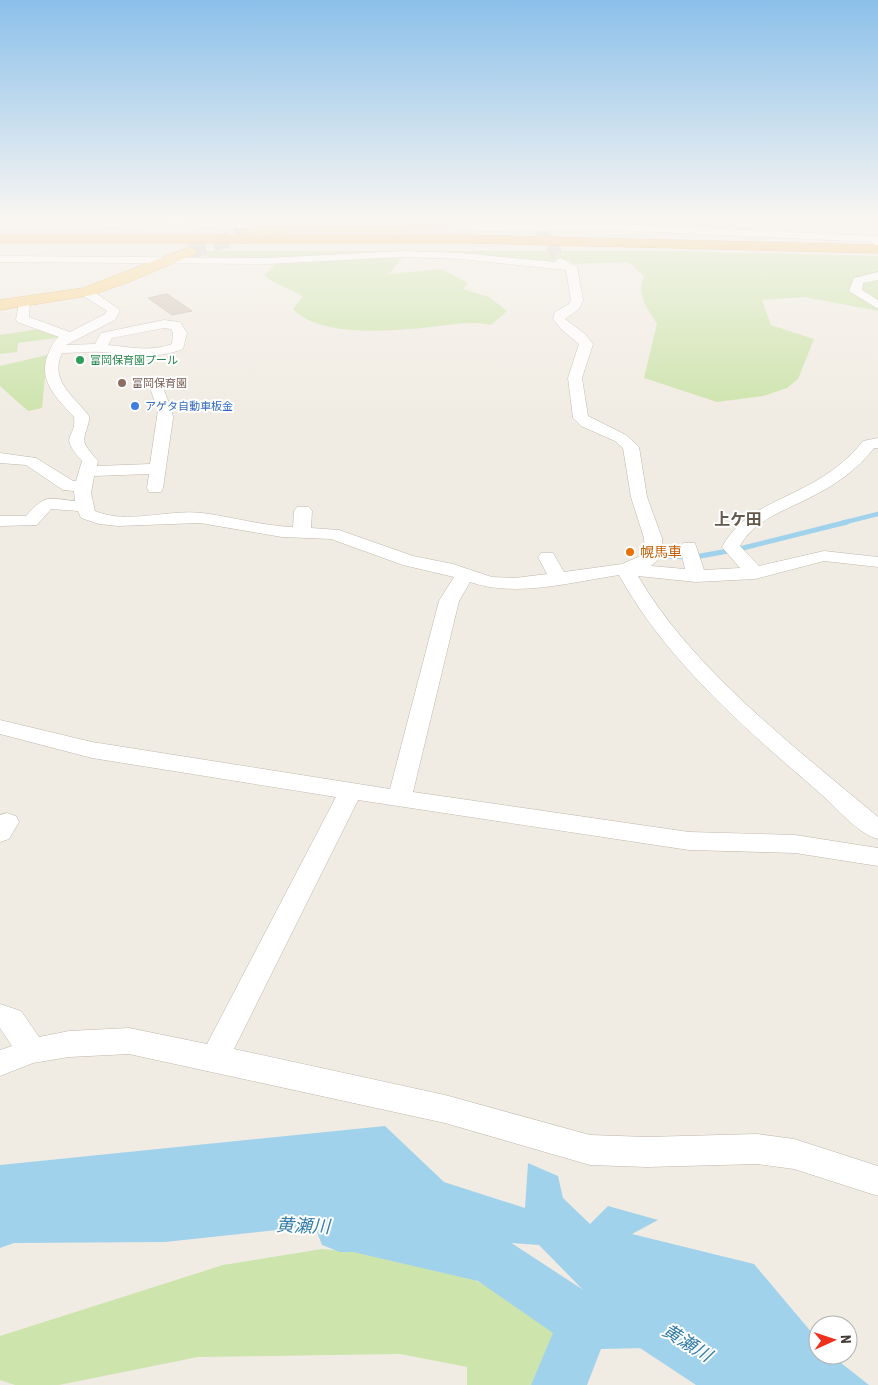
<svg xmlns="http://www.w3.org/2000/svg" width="878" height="1385" font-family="'Roboto Condensed','Noto Sans JP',sans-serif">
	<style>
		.green { fill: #cee4ad }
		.water { fill: #a1d2ec }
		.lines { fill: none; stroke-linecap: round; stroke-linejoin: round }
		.stream-far1 { stroke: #a1d2ec; stroke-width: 4.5 }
		.stream { stroke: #a1d2ec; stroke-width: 5 }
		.river { fill: #a1d2ec; fill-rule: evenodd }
		.building { fill: #d5cabc; stroke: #ccbead }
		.minor-tunnel { stroke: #cec9c0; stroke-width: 12; stroke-dasharray: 12 6; stroke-linecap: butt }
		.major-tunnel { stroke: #cec9c0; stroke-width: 16; stroke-dasharray: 16 8; stroke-linecap: butt }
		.minor-casing { stroke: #bfb6aa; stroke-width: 1 }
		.major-casing { stroke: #ddb265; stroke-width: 1 }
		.highway-casing { stroke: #d59339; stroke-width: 1 }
		.minor { fill: #fff; fill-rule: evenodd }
		.major { fill: #f9d794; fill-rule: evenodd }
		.highway { fill: #f7bf69; fill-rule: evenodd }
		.leisure-dot { fill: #2e9e5b; stroke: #fff; stroke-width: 2 }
		.education-dot { fill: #8d6e63; stroke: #fff; stroke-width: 2 }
		.shop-dot { fill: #3f7fe0; stroke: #fff; stroke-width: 2 }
		.food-dot { fill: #e8710a; stroke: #fff; stroke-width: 2 }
		.labels { text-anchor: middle; stroke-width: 4; stroke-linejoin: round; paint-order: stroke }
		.far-leisure-label { font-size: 11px; fill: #27864d; stroke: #fff; text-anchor: start }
		.far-education-label { font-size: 11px; fill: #785e54; stroke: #fff; text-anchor: start }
		.far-shop-label { font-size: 11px; fill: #366cbe; stroke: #fff; text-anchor: start }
		.food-label { font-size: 14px; fill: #c56008; stroke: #fff; text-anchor: start }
		.quarter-label { font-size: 16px; font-weight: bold; fill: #64594c; stroke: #fff }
		.near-water-label { font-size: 18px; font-style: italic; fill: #337da8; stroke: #fff }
	</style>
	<rect width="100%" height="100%" fill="#f1ece3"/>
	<path class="green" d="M201,251H664L878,256V311L804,297L762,300L771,325L814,339L798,379L787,388L763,396L717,402L644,378L657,324C649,311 634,292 645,277L629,262L574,264L569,260H554V263L405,254L389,274L441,269L468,283L463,289L489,297L507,311L491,325C468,320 446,326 422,328C386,331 320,337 293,309L303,297C291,287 275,286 264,275L281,260L207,258Z
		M40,329L63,337L18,343L17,352L0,354V335Z
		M47,355L42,408L28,411L0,386V366Z
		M322,1249L432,1259L499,1292L557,1331L569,1373L565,1385H467V1367L400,1354L198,1357L59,1385H15L0,1380V1336L223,1265Z"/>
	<path class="water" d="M385,1126L444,1182L525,1208L528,1163L558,1176L563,1198L590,1224L608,1206L658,1220L632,1234L754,1264L818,1340V1355H831L869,1385H696L640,1348L539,1245L383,1234L314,1226L165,1242L14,1243L0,1248V1165Z"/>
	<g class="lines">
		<path class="stream-far1" d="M842,523L878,514"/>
		<path class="stream" d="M661,556L695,557L739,549L847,522"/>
		<path class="river" d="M340,1202H353L489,1232L507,1240L591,1295L653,1294L672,1302L678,1306L686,1325L678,1344L659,1352L649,1348L601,1349L587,1385H531L553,1333L478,1281L353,1252H340L322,1245L315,1227L322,1209Z"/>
	</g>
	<path class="building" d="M167,294L192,311L172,315L148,298Z"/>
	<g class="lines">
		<path class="minor-tunnel" d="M541,230L561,261"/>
		<path class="major-tunnel" d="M190,251L252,232"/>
		<g class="minor-casing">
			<path id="minor" d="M342,217H374L315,230L310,227L321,221Z
				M414,217H435L480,224H616L875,236H878V247L871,242L616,230L480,231L447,227Z
				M179,220L254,223L259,226L254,229L179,226L0,229V223Z
				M403,251L461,253L556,262L557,259L561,258L577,267L583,300L579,309L565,319L585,334L593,344L582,378L588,416L626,435L639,447L647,497L662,538V556L651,566L685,569L680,547L683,543H695L704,570L740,568L722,547C739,516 767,506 797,491C822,479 846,463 863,441L878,438V448H874C857,470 834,486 809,498C784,511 754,520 740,546L759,566L824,551L878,557V567L824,561L755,579L696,582L638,576C692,669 796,748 878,817V839C857,833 838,809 822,795C747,730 667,662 619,575C572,582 515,598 470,582L459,601L413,792L689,832L795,835L878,848V866L795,853L689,850L358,800L234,1049L445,1095L590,1135L647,1137L757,1134L794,1139L878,1166V1196L794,1169L757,1164L647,1167L590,1165L445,1123L129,1054L69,1057L33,1063L0,1076V1050L12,1046L0,1028V1004L21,1011L39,1037L69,1031L129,1028L207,1044L336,797L92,758L0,734V720L92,742L390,789L439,601L454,577L403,565L331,539L282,537L200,523L118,526L99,524L81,518L78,511L51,509L37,525L0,526V516H26C46,494 46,498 75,501L74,491L63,490L26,465L0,463V453L36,458L73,481H76L82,461C57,433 77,440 74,417C57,398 36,380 49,352C51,347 54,340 59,337L17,322L16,319L20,299H28L30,302L29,317L70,332L105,314L107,311L82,295L80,292L82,289H90L120,310L115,320L66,345L95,344L101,333L164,320L180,322L187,333L183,349C155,360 130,354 101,352C88,351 75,353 62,353C49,381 74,396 89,416C90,426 82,435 85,444C88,450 94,456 98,461L97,466L150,464L158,410L151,391L153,388H163L172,410L173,418L163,488L161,492H149L147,488L149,474L94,476L91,493L95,511C128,525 167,509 202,513C233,517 263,526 293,527L294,511L297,507H309L312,511L311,528L339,530L413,556L453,564L492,577L515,578L547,574L538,557L541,553H553L564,572L622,564L645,554L644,538L631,497L623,448L615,441L581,426L573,418L568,378L579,344L561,329L553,319L555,312L569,304L571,300L566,270L461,259L403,257L267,264L0,262V256L267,258ZM164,328L171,329L173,333L172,344C151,352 129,347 108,345L112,338Z
				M878,272V280L863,283L862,290L878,300V309L849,291L854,278Z
				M7,813L16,816L19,822L9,839L0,842V815Z"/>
		</g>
		<g class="major-casing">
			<path id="major" d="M457,217H487L485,220L440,228L401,232L298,231L252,236L245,232C257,216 375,225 400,224C419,223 438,221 457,217Z
				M190,247L197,251L195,254L129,282L92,295L0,310V300L83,288Z"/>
		</g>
		<g class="highway-casing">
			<path id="highway" d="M0,235H468L878,245V253L468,243H0Z"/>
		</g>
		<use href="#minor" class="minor"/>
		<use href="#major" class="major"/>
		<use href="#highway" class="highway"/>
	</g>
	<linearGradient id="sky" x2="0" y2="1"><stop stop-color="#8bc0ea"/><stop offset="0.53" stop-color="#f9f6f2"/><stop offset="1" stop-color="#f9f6f2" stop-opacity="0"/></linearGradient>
	<rect width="878" height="411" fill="url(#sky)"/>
	<circle class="leisure-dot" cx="80" cy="360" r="5"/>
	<circle class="education-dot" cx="122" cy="383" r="5"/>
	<circle class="shop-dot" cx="135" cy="406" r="5"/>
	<circle class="food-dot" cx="630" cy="552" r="5"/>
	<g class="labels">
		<g class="far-leisure-label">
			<text x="90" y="364">富岡保育園プール</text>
		</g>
		<g class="far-education-label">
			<text x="132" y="387">富岡保育園</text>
		</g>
		<g class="far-shop-label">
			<text x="145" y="410">アゲタ自動車板金</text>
		</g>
		<g class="food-label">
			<text x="640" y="557">幌馬車</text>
		</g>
		<g class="quarter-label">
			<text x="738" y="525">上ケ田</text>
		</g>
		<g class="near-water-label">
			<text transform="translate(303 1226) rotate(2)" y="6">黄瀬川</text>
			<text transform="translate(687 1343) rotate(32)" y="6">黄瀬川</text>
		</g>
	</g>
	<g transform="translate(833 1340) rotate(87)"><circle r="24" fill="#ffffff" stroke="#b3b1ae"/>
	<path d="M0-4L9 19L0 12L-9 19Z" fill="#ef301c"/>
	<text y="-8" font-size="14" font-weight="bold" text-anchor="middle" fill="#423c34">N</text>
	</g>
</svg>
